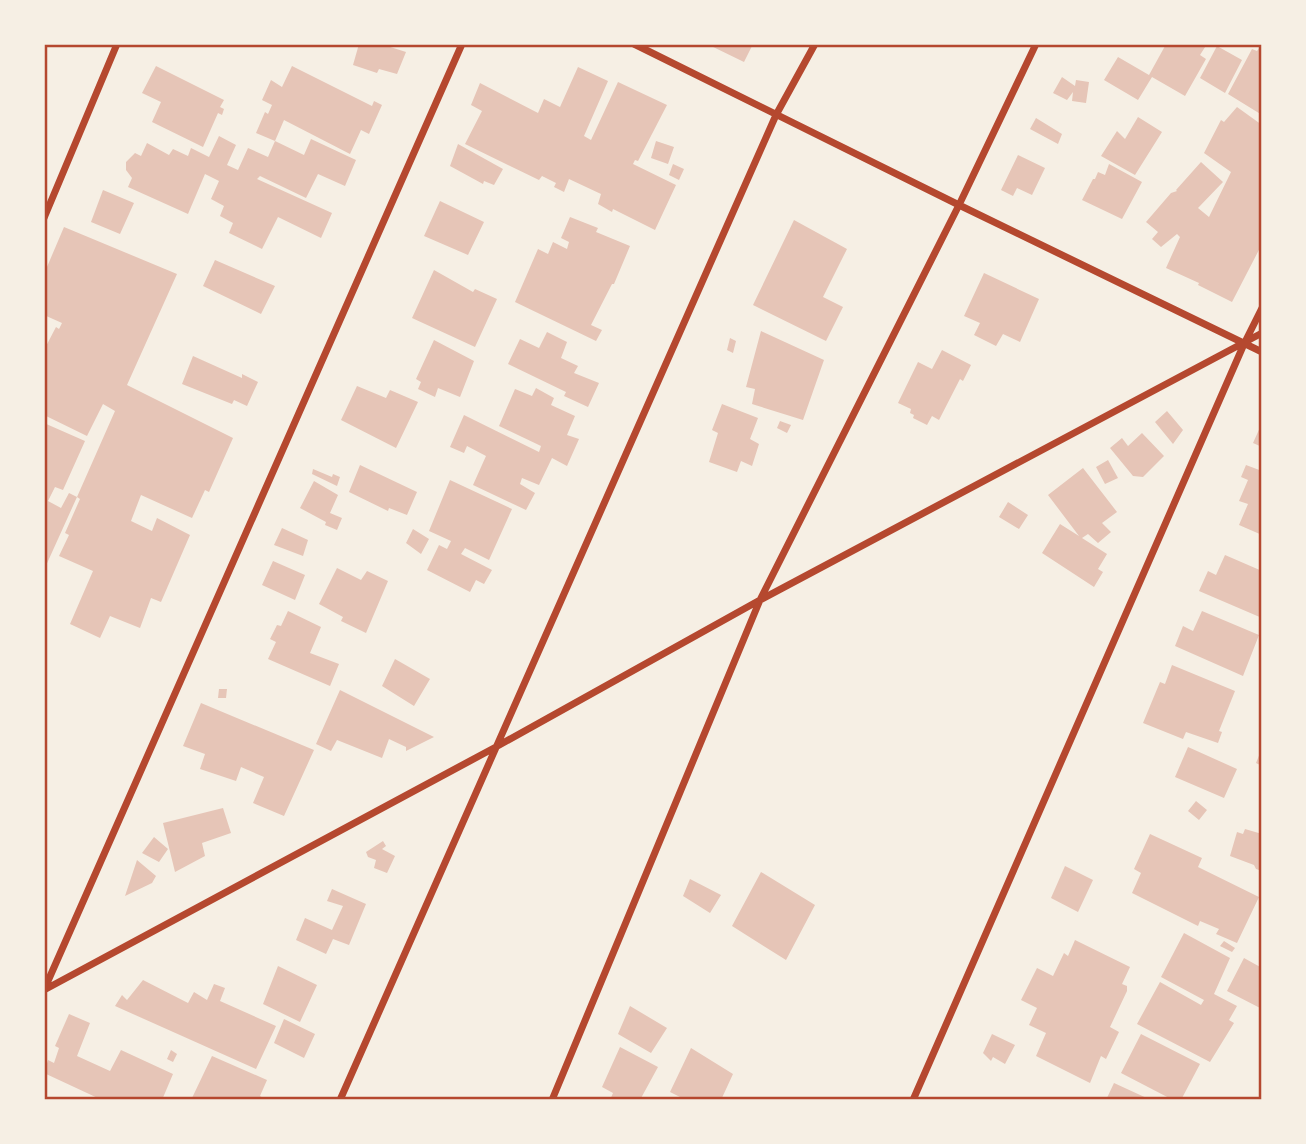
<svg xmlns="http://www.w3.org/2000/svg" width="1306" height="1144" font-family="'PT Sans',sans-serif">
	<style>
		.building { fill: #e6c5b7 }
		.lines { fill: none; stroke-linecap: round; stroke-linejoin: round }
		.minor { stroke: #b5482f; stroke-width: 7 }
		.neatline { fill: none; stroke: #b5482f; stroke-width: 2.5 }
	</style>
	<rect width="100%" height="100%" fill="#f6efe4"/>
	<path class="building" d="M359,44H381L406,52L397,74L379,69L377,73L353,65Z
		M707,44H753L744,62Z
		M1161,44H1207L1200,55L1206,59L1185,96L1152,77L1138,100L1104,80L1118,57L1149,75L1165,46Z
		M1262,44V115L1228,94L1252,49L1257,51Z
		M1217,46L1242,60L1225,93L1200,78Z
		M156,66L224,100L220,107L224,109L222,115L218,113L203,147L152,122L161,102L142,93Z
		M292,66L372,106L374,101L382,105L369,134L361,130L350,154L284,120L275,141L304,155L311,139L356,160L345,186L318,174L306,198L260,176L257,179L332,213L321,238L278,217L262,249L229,233L233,223L220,216L224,206L211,199L219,181L205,174L188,214L128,187L132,178L126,170V162L135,153L141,156L147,143L169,155L173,149L188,156L191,148L209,157L219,136L236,145L227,165L238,170L248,148L268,157L275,141L256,133L265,112L268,114L272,105L262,100L271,80L282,87Z
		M578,67L608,81L584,136L591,140L618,82L667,105L638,161L635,160L633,164L676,185L655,230L613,209L612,212L598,204L601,194L569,179L564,192L554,187L556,183L542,176L539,180L465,144L482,111L471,105L480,83L538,113L544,99L560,107Z
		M1062,77L1075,86L1076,80L1089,82L1086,103L1072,101L1073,92L1067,100L1053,93Z
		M1237,107L1262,125V244L1232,302L1198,285L1199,283L1166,268L1180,237L1177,234L1161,247L1152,239L1158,232L1146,222L1171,193L1177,191L1176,190L1201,162L1223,182L1198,208L1209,217L1231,172L1204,153L1221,120L1224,122Z
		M1138,117L1162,132L1135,175L1101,156L1117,131L1125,139Z
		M1036,118L1062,134L1058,144L1030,129Z
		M656,141L674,147L668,164L651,158Z
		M458,144L503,169L494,185L484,181L483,184L450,166Z
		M1018,155L1045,168L1032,195L1017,188L1013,196L1001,190Z
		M673,164L684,169L679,180L669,175Z
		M1109,164L1142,182L1122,219L1082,200L1093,179H1095L1098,172L1105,175Z
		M103,190L134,203L120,234L91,222Z
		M440,201L484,222L468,255L424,236Z
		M570,217L598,228L596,232L630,246L614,284H612L591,325L602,330L596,341L515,302L538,249L548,254L553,242L567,249L569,242L561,238Z
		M794,220L847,249L823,297L843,307L826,341L753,305Z
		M64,227L177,274L127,385L233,438L209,492L205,490L192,518L141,495L131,521L152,531L157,518L190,535L161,602L151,598L140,628L110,616L100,638L70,624L93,571L59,556L69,535L65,533L80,499L77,497L44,570V423L85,441L63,490L55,487L48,501L61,508L69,493L77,497L115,411L103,404L87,436L44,415V350L56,327L59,329L62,323L44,315V274Z
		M215,260L275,286L261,314L203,286Z
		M434,270L473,292L475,289L497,299L475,347L412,318Z
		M984,273L1039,299L1020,342L1003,334L996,346L974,335L980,323L964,316Z
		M761,331L824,360L803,420L752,404L755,389L746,387Z
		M547,332L567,342L561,358L578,366L574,373L599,383L588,407L564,396L566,392L508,364L520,339L539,348Z
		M730,338L736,341L733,353L727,350Z
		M434,340L474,361L460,397L438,388L435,397L418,389L421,382L416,379Z
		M942,350L971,365L963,381L960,379L939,420L932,416L927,425L913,418L914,415L910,413L911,409L898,403L918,362L932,369Z
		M193,356L242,378V374L258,382L247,406L234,400L232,404L182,384Z
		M357,386L386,398L390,390L418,402L396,448L341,420Z
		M536,388L554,398L551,405L575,416L567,435L579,439L567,466L552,458L539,485L522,478L520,484L535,493L526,510L473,485L486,456L467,446L464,453L450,447L464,415L539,452L541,446L499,426L515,389L532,396Z
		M722,404L758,418L750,439L759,444L752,466L741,461L737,472L709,462L718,433L712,430Z
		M1167,411L1183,430L1173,444L1155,422Z
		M780,421L791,425L787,433L777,428Z
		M1262,423V447L1253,443Z
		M1142,433L1164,456L1143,477L1133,476L1110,448L1122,438L1128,446Z
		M1108,460L1118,478L1105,484L1096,467Z
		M360,465L417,492L407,515L389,508L388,511L349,492Z
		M1246,465L1262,471V535L1239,525L1248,504L1239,501L1248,480L1241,477Z
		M1083,468L1117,512L1102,523L1111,532L1098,543L1088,534L1082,538L1107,554L1098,569L1103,572L1094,587L1042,553L1060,524L1079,536L1048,495Z
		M313,469L332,477L333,474L340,477L337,486L312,474Z
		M450,480L512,509L489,560L465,548L461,554L492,570L484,584L476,580L470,592L427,570L439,545L447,549L451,541L429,531Z
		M314,481L338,495L330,513L342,518L337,530L325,525L326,522L300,508Z
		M1008,502L1028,515L1019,529L999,517Z
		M282,528L308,540L303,556L274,545Z
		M413,529L429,539L421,554L406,543Z
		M1225,555L1262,571V618L1199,591L1208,571L1216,575Z
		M273,561L305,575L295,600L262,585Z
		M337,568L361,580L367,571L388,581L366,633L341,621L343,617L319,604Z
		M288,611L321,627L310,653L339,664L330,686L268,659L276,642L270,639L277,625L281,626Z
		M1202,611L1259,635L1243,676L1175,646L1183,626L1193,631Z
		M395,659L430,679L414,706L382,686Z
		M1172,665L1235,691L1219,731L1222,732L1218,743L1186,732L1183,739L1143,723L1160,682L1165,684Z
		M219,689H227L226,698H218Z
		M340,690L434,737L406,751V747L389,739L382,758L337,740L331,751L316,744Z
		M201,703L314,750L284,816L253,803L264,777L241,767L236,781L200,769L205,754L183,746Z
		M1188,747L1237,769L1224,798L1175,777Z
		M1262,748V766L1256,763Z
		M1196,801L1207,810L1199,820L1188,811Z
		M223,808L231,833L202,843L205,856L175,872L163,823Z
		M1245,829L1262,834V871L1256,869L1254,865L1230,856L1237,832L1243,834Z
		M1150,834L1202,858L1198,867L1259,897L1237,943L1216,934L1219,929L1200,921L1198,926L1132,893L1141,873L1134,869Z
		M154,837L168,849L159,862L142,853Z
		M383,841L386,846L382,849L395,856L387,873L374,868L376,860L368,857L366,852Z
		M137,860L156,876L152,883L125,896Z
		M1065,866L1093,880L1078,912L1051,898Z
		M761,872L815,905L786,960L732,926Z
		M690,879L721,895L710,913L683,896Z
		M332,889L366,904L349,945L333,939L326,954L296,940L305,918L332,930L343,906L327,901Z
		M1184,933L1230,958L1214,994L1237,1006L1229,1020L1234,1023L1210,1062L1137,1024L1160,982L1201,1005L1204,1000L1161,977Z
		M1075,940L1130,967L1122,984L1127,986V991L1110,1027L1119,1032L1106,1059L1101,1056L1090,1083L1036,1056L1046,1033L1029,1025L1037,1008L1021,1000L1037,968L1053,976L1064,953L1068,956Z
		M1224,941L1235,948L1232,952L1220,946Z
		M1244,958L1262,968V1009L1227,991Z
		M278,966L317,985L300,1022L263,1004Z
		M143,980L188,1003L194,992L207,1000L214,984L225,988L220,1001L276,1026L256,1069L115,1006L122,995L127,1000Z
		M630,1006L667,1028L651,1053L618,1034Z
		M69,1014L90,1023L77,1056L110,1071L121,1050L173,1074L162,1100H102L44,1073L48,1060L54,1063L59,1048L55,1046Z
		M284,1019L315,1034L304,1058L274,1043Z
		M992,1034L1015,1045L1005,1064L993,1057L991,1061L983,1053Z
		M1141,1034L1200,1064L1181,1100H1173L1121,1073Z
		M620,1047L658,1067L640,1100H610L613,1093L602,1087Z
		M691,1048L733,1074L721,1100H686L670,1092Z
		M171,1050L177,1054L173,1062L167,1059Z
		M212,1056L267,1080L260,1096L263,1098L262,1100L192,1098Z
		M1114,1083L1151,1100H1106Z"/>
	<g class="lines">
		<path class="minor" d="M634,44L959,205L1262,352
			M44,218L117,44
			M44,990L494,748L760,600L1262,333
			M44,990L462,44
			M340,1100L776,115L815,44
			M552,1100L760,600L959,205L1036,44
			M913,1100L1244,344L1262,308"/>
	</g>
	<rect width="1306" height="1144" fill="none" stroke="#f6efe4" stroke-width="91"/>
	<rect x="46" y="46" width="1214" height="1052" class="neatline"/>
</svg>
